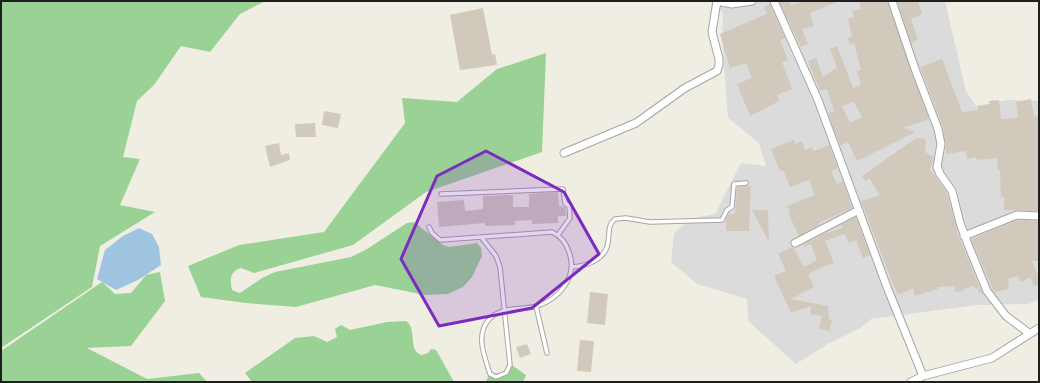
<svg xmlns="http://www.w3.org/2000/svg" width="1040" height="383" font-family="Montserrat,sans-serif">
	<style>
		.residential { fill: #dcdbdb }
		.forest { fill: #99d294 }
		.water { fill: #9fc4e1 }
		.building { fill: #d0c9bc; fill-rule: evenodd }
		.lines { fill: none; stroke-linecap: round; stroke-linejoin: round }
		.lane-casing { stroke: #a5a5a5; stroke-width: 5.5 }
		.street-casing { stroke: #a5a5a5; stroke-width: 9 }
		.lane { stroke: #fff; stroke-width: 3.5 }
		.street { stroke: #fff; stroke-width: 7 }
		.marked { fill: #7b2cbf; fill-opacity: 0.2; stroke: #7b2cbf; stroke-width: 3; stroke-linejoin: round }
	</style>
	<rect width="100%" height="100%" fill="#f0eee3"/>
	<path class="residential" d="M715,1H945L966,91L976,106L1009,100L1039,101V300L1028,304L977,305L871,319L859,329L829,343L796,364L748,321L747,299L697,284L671,262L674,233L693,218L715,214L741,163L766,166L759,143L728,118L722,40L723,14Z"/>
	<path class="forest" d="M1,1H265L240,14L210,52L181,46L154,85L137,101L123,157L140,159L120,205L155,212L100,246L92,287L1,348Z
		M546,53L542,152L426,192L353,245L254,273L241,268C229,272 230,280 232,290L240,293L262,278L275,272L351,257L367,249L407,223L414,222L443,245L449,247L477,243L481,248L482,256L472,277L463,287L448,294L425,295L375,285L296,307L246,303L201,297L188,266L239,245L324,232L405,123L402,98L457,102L497,69Z
		M160,272L165,301L131,346L87,348L147,379L199,373L207,382H1V351L102,282L115,294L131,293L146,275Z
		M406,321C418,329 407,351 422,355L428,353L431,349L436,350L454,382H252L245,373L295,338L314,336L327,342L337,337L335,329L341,325L350,330L387,322Z
		M509,363L526,375L523,382H486L489,374L504,373Z"/>
	<path class="water" d="M139,228L152,234L159,247L161,265L138,280L116,290L97,279L105,250L123,236Z"/>
	<path class="building" d="M779,1H790L791,5L805,1H839L810,13L814,26L802,29L808,44L801,47Z
		M865,1H887L929,119L903,128L915,132L857,161L848,142L840,146L828,113L834,111L827,89L820,91L808,61L816,58L823,77L837,67L830,49L837,46L853,88L861,85L857,71L861,70L856,51L854,43L850,45L848,38L852,36L848,19L854,17L852,11L861,9L859,3ZM854,102L862,117L850,123L842,106Z
		M897,1H918L922,14L911,19L918,40L911,43Z
		M770,4L785,38L780,40L788,60L782,62L792,89L777,95L779,101L750,116L737,84L752,78L746,63L730,68L720,34L767,14L764,7Z
		M483,8L492,55L495,54L497,65L460,70L450,15Z
		M942,59L962,112L978,110V106L990,104L989,101L999,100L1001,119L1018,118L1016,102L1031,99L1034,117L1039,116V211L1004,210V197H1001L1000,170H998L997,158L977,160L976,157L967,159L966,151L946,154V143L943,127L920,67Z
		M324,111L341,114L338,128L322,125Z
		M315,123L316,137H296L295,124Z
		M916,138L926,139L925,152L934,157L930,169L947,193L959,237L982,293H979L978,288L974,289V286L963,289V291L955,292V286L937,287L938,289L915,296L913,288L898,295L893,284L861,201L880,195L869,178L866,181L862,176Z
		M794,140L795,144L802,141L805,150L812,147L814,151L829,145L838,168L831,171L837,184L843,181L852,208L819,223V225L799,236L788,213L790,212L787,206L815,195L809,180L790,187L783,170L780,171L771,149Z
		M279,143L281,155L289,153L290,160L270,167L265,146Z
		M751,186L749,231H726V219L729,214H735L737,187Z
		M558,192L559,206L565,207L566,216H558V223L532,224V220L515,221V225L485,226V223L439,227L437,202L464,200L465,211L483,209V196L513,195V207H529V194Z
		M752,210H768L769,242Z
		M856,217L870,255L863,258L856,240L848,243L845,234L825,241L834,263L827,266V265L808,274L814,287L791,299L828,306L829,319L832,320L830,331L819,328L822,316L810,314L811,306L791,313L774,276L786,271L778,254L792,247L794,248L804,267L817,260L811,244L804,247L803,245L823,234L842,228L841,225Z
		M1018,220L1039,221V261H1032L1039,278V284L1034,286L1030,277L1021,282L1018,276L1008,279L1009,289L994,292L971,239Z
		M590,292L608,294L605,325L587,323Z
		M580,340L594,341L591,372L577,371Z
		M527,344L531,354L520,358L516,347Z"/>
	<g class="lines">
		<g class="lane-casing">
			<path id="lane" d="M441,194L563,189L565,203L569,206L570,218L558,235
				M429,227L432,233L440,240L552,232C561,236 566,243 569,252C578,276 560,299 537,306C520,311 499,305 487,322C476,337 485,358 490,374L496,377L506,373L510,365L500,267L496,256L481,237
				M572,267C586,266 606,260 608,242C610,232 607,226 615,219L626,218L650,222L722,220L727,210L732,207L734,184L746,183
				M536,306L547,353"/>
		</g>
		<g class="street-casing">
			<path id="street" d="M717,1L732,4L752,1
				M774,1L818,100L887,287L923,376
				M892,1L915,69L938,129L941,144L937,167L940,174L952,191L960,223L969,247L987,291L1006,316L1029,333
				M564,153L636,123L685,88L717,71L719,65V59L712,32L717,1
				M964,236L1017,215L1039,216
				M795,243L859,210
				M911,382L923,376L992,358L1039,328"/>
		</g>
		<use href="#lane" class="lane"/>
		<use href="#street" class="street"/>
	</g>
	<path class="marked" d="M486,151L564,192L599,254L532,308L439,326L401,259L437,176Z"/>
	<rect width="1040" height="383" fill="none" stroke="#1e1e1e" stroke-width="4"/>
</svg>
